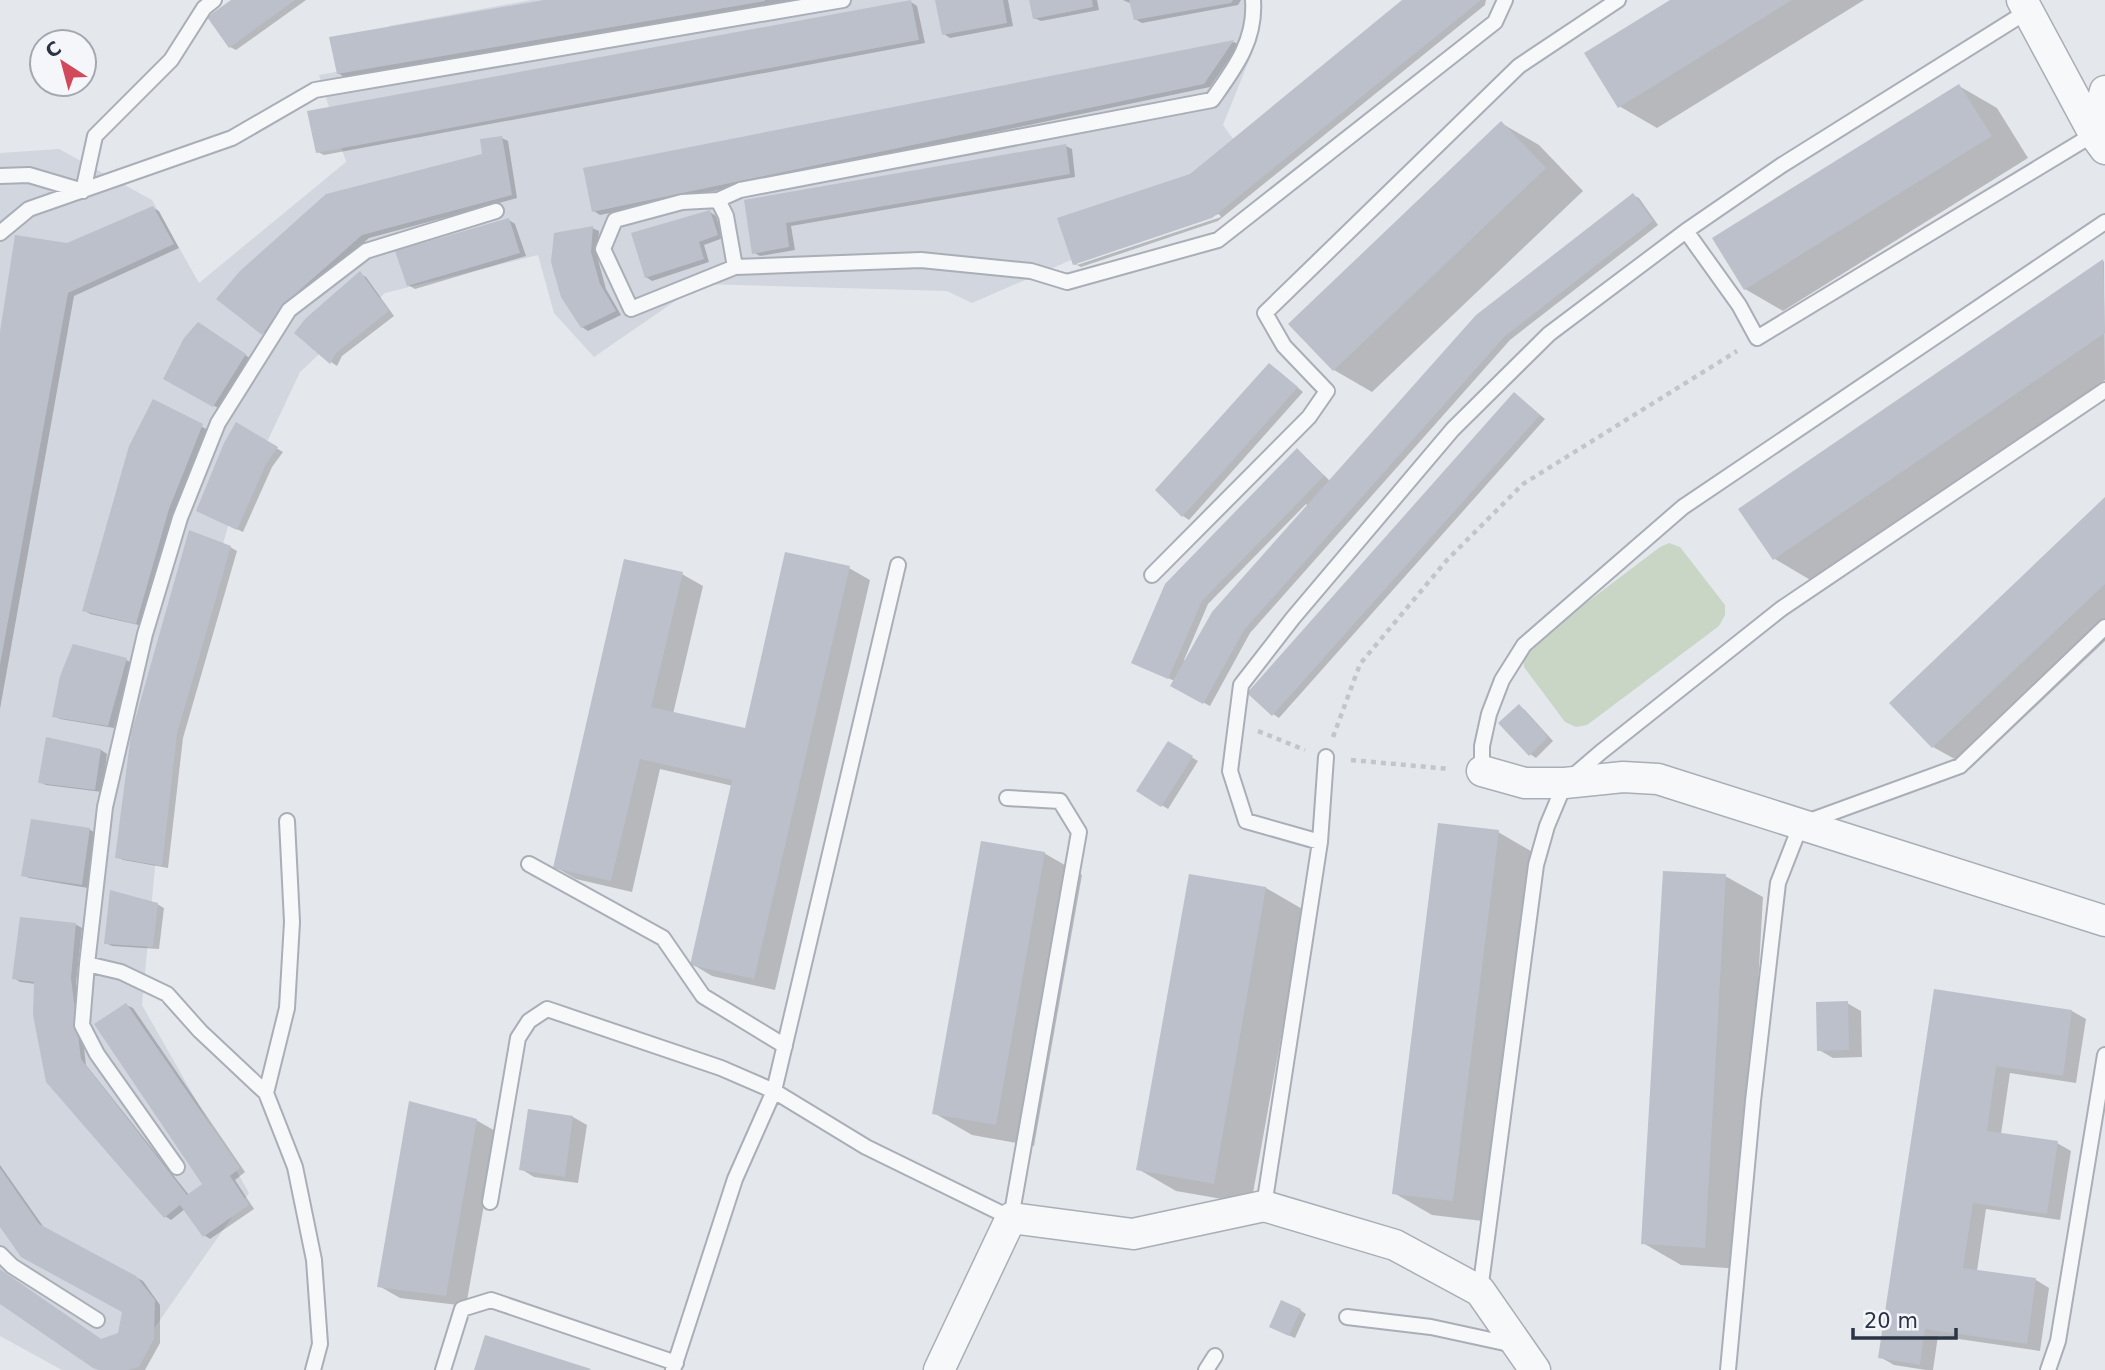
<svg xmlns="http://www.w3.org/2000/svg" width="2105" height="1370" font-family="'DejaVu Sans',sans-serif">
	<style>
		.built { fill: #d2d6de }
		.green { fill: #c9d6c5 }
		.shadow { fill: #0003; fill-rule: evenodd }
		.building { fill: #bbc0ca }
		.lines { fill: none; stroke-linecap: round; stroke-linejoin: round }
		.service-casing { stroke: #a9aeb7; stroke-width: 18 }
		.minor-casing { stroke: #a9aeb7; stroke-width: 33 }
		.path { stroke: #c2c5cb; stroke-width: 4.5; stroke-dasharray: 5 5; stroke-linecap: butt }
		.service { stroke: #f7f8fa; stroke-width: 14 }
		.minor { stroke: #f7f8fa; stroke-width: 30 }
	</style>
	<rect width="100%" height="100%" fill="#e4e7ec"/>
	<path class="built" d="M531,0H1249L1258,38L1223,125L1253,166L1209,200L972,303L947,291L700,284L594,357L554,313L538,255L385,293L300,372L229,523L167,740L142,1005L249,1193L125,1370H62L0,1336V153L59,149L152,200L199,283L346,162L319,75L396,61L389,26Z"/>
	<path class="green" d="M1669,543L1680,547L1725,605V615L1719,626L1587,725L1576,727L1565,722L1524,667L1523,657L1528,647L1660,547Z"/>
	<path class="shadow" d="M234,0H306L236,50L230,47Z
		M554,0H796L344,77L338,73Z
		M937,0H1008L1013,26L950,38L944,34Z
		M1031,0H1097L1099,10L1041,21L1034,18Z
		M1123,0H1241L1238,5L1142,23L1135,19L1132,4Z
		M1404,0H1486L1485,5L1218,221L1081,267L1077,265L1221,217L1219,214L1077,262V265L1074,264L1059,219L1190,176Z
		M1673,0H1864L1657,128L1619,106Z
		M911,2L917,6L925,43L324,155L318,152Z
		M1234,42L1239,45L1210,87L600,215L594,211L585,170Z
		M1959,86L1997,108L2028,158L1783,311L1745,289Z
		M1501,123L1539,145L1583,191L1372,392L1334,370L1291,324Z
		M502,138L508,141L517,198L369,238L290,307L269,337L219,298L483,155Z
		M1066,146L1072,149L1075,177L791,226L795,250L760,256L753,252L746,201Z
		M1633,195L1639,198L1658,225L1510,340L1250,633L1210,706L1173,686L1175,681L1139,666L1298,450L1330,481ZM1306,504L1308,506L1186,661L1184,660L1208,604Z
		M153,208L159,211L179,248L74,296L0,709V343L67,245Z
		M710,212L716,216L723,238L704,245L709,262L652,281L646,277Z
		M509,220L515,224L526,256L415,289L408,285Z
		M592,228L599,231L597,256L606,289L621,315L588,331L582,327Z
		M2104,261L2105,380L1812,581L1775,559L1741,509Z
		M360,274L366,277L394,316L342,356L337,366L331,362Z
		M204,327L251,359L220,409L165,379Z
		M1276,369L1303,392L1189,520L1183,516L1157,490Z
		M1515,394L1545,419L1279,718L1273,714Z
		M154,401L208,430L174,513L143,626L90,614L84,610Z
		M236,424L283,452L272,467L243,532L204,514Z
		M2105,500V641L1971,768L1933,747Z
		M230,547L237,551L183,738L168,868L123,860L117,857Z
		M849,568L870,580L775,990L712,976L692,964L733,786L660,769L632,892L576,879L555,867L682,574L703,586L673,714L746,730Z
		M126,660L132,663L114,728L60,719L54,716Z
		M1519,706L1525,710L1553,741L1536,758L1530,754Z
		M1168,743L1198,761L1168,809L1138,791Z
		M101,750L107,754L102,792L46,785L40,782Z
		M89,829L95,833L88,888L29,878L23,875Z
		M1498,832L1536,854L1491,1222L1432,1215L1394,1193Z
		M1044,853L1082,875L1034,1146L972,1135L934,1113Z
		M1191,876L1266,888L1304,910L1251,1204L1176,1191L1138,1169Z
		M1725,876L1763,897L1742,1269L1681,1265L1643,1243Z
		M157,904L164,908L159,949L112,946L106,943Z
		M75,924L82,928L76,983L86,1065L189,1195L204,1184L126,1005L133,1008L245,1172L235,1180L254,1209L210,1239L204,1235L185,1209L171,1220L165,1216L36,984L20,982L14,978Z
		M1936,991L2072,1011L2086,1019L2076,1083L2010,1073L2001,1134L2057,1143L2071,1151L2060,1220L1986,1209L1977,1271L2036,1280L2049,1288L2040,1351L1938,1336L1933,1370H1926L1894,1365L1880,1357Z
		M1847,1003L1861,1011L1862,1057L1833,1058L1819,1050Z
		M530,1111L573,1117L587,1125L578,1183L534,1177L521,1169Z
		M476,1120L497,1132L466,1306L400,1298L379,1286Z
		M0,1165L45,1229L143,1281L160,1305V1343L145,1370H100L0,1302V1271L102,1340L120,1335L130,1315L0,1224Z
		M1300,1310L1306,1314L1295,1338L1277,1330Z"/>
	<path class="building" d="M231,0H295L229,48L207,17Z
		M544,0H765V1L337,74L329,37Z
		M911,0L919,40L316,153L307,111Z
		M935,0H1003L1007,23L942,35Z
		M1029,0H1092L1093,7L1033,19Z
		M1129,0H1233L1231,3L1134,20Z
		M1402,0H1481L1212,218L1073,265L1057,218L1190,174Z
		M1670,0H1792L1618,108L1584,53Z
		M1234,40L1204,84L592,212L583,168Z
		M1959,84L1992,136L1744,290L1712,238Z
		M1501,121L1546,168L1333,371L1288,324Z
		M502,136L512,195L362,235L284,304L262,335L216,299L240,271L326,194L482,154L480,139Z
		M1066,144L1070,174L786,223L789,247L752,254L744,200Z
		M1633,193L1653,221L1504,337L1244,630L1203,704L1170,686L1212,612L1476,315Z
		M153,206L174,244L68,293L0,665V332L15,235L67,243Z
		M710,210L718,235L699,242L704,259L645,278L631,233Z
		M509,218L520,253L407,286L395,251Z
		M593,226L591,252L600,284L616,311L581,328L561,297L551,262L554,233Z
		M2103,259L2105,333L1773,560L1738,509Z
		M360,271L389,311L336,353L330,364L294,333L306,318Z
		M198,322L246,354L213,407L163,379L184,338Z
		M1269,363L1298,387L1182,517L1155,490Z
		M1514,392L1540,415L1272,716L1247,693Z
		M153,399L203,424L169,509L136,624L82,611L129,446Z
		M236,422L278,447L266,464L237,530L196,511L224,443Z
		M1297,448L1324,476L1202,601L1168,679L1131,663L1165,584Z
		M2105,497V584L1932,748L1889,703Z
		M189,530L231,546L177,734L162,866L115,858L131,734Z
		M785,552L850,566L754,979L690,965L732,780L640,759L611,881L553,868L624,559L683,572L651,707L745,728Z
		M73,644L127,658L108,726L52,717L60,676Z
		M1519,704L1548,737L1529,756L1498,723Z
		M46,737L101,749L95,790L38,783Z
		M1168,741L1193,756L1161,807L1136,791Z
		M31,819L90,828L82,885L21,876Z
		M1438,823L1499,830L1453,1201L1392,1194Z
		M981,841L1045,852L996,1125L932,1114Z
		M1663,871L1726,874L1705,1248L1641,1244Z
		M1189,874L1266,887L1214,1184L1136,1170Z
		M110,890L158,903L153,947L104,944Z
		M20,917L76,923L71,978L81,1059L187,1195L202,1184L94,1024L126,1003L240,1168L230,1176L249,1205L203,1237L180,1205L164,1218L46,1082L33,1015L34,982L12,979Z
		M1934,989L2072,1010L2063,1076L1996,1066L1987,1131L2058,1141L2047,1214L1973,1203L1963,1268L2036,1278L2027,1344L1925,1329L1920,1365L1878,1358Z
		M1848,1001L1849,1050L1817,1051L1816,1002Z
		M409,1101L477,1119L446,1296L377,1287Z
		M528,1109L573,1116L565,1177L519,1170Z
		M0,1168L39,1224L136,1276L155,1300L154,1339L139,1367L128,1370H99L93,1368L0,1304V1269L101,1339L118,1333L122,1312L21,1257L0,1227Z
		M1281,1300L1301,1309L1289,1336L1269,1327Z
		M485,1335L591,1369L590,1370H474Z"/>
	<g class="lines">
		<g class="service-casing">
			<path id="service" d="M0,176L29,175L83,191L95,136L171,60L204,8L214,0
				M718,200L726,216L735,267L631,309L603,249L615,220L682,202L718,200L740,190L1212,100C1234,69 1256,41 1253,0
				M1686,231L1739,305L1757,338L2094,134
				M0,233L29,209L232,138L315,90L843,0
				M735,267L921,260L1031,271L1067,282L1218,240L1495,22L1505,0
				M1152,575L1309,417L1327,391L1284,346L1265,313L1519,66L1618,0
				M1482,771V746L1489,714L1502,680L1524,645L1683,507L2105,222
				M1320,842L1246,821L1230,771L1241,685L1293,618L1453,429L1549,334L1686,231L1782,165L2031,9
				M529,864L663,938L703,996L785,1046
				M87,964L121,972L167,994L200,1031L266,1093L295,1167L314,1260L320,1344L313,1370
				M266,1093L287,1008L292,922L287,821
				M177,1167L97,1054L82,1025L87,964L105,807L145,634L180,518L218,423L289,310L366,251L496,211
				M490,1202L518,1038L529,1021L547,1009L721,1068L774,1091L866,1147L1011,1218L1079,832L1060,801L1007,798
				M1264,1206L1320,842L1326,757
				M0,1254L12,1266L97,1320
				M1480,1291L1536,865L1547,826L1565,783L1601,752L1781,609L2105,390
				M1347,1317L1431,1327L1514,1345
				M443,1370L462,1309L491,1300L676,1363
				M673,1370L735,1179L774,1091L898,565
				M1206,1370L1215,1356
				M1728,1370L1753,1101L1778,883L1801,824L1960,766L2105,627
				M2048,1370L2058,1341L2105,1055"/>
		</g>
		<g class="minor-casing">
			<path id="minor" d="M2022,0L2094,134L2105,149
				M2094,134L2105,91
				M1482,771L1525,783H1565L1623,777L1658,779L2105,921
				M939,1370L1011,1218L1133,1234L1264,1206L1395,1245L1480,1291L1535,1370"/>
		</g>
		<path class="path" d="M1258,731L1305,750
			M1333,737L1360,664L1447,560L1523,484L1737,351
			M1351,760L1450,769"/>
		<use href="#service" class="service"/>
		<use href="#minor" class="minor"/>
	</g>
	<g transform="translate(63 63) rotate(324)"><circle r="33" fill="#f4f6f9" stroke="#a4a8b1" stroke-width="2"/>
	<path d="M0-5L12 26L0 18L-12 26Z" fill="#d1495b"/>
	<text y="-10" font-size="19" font-weight="bold" text-anchor="middle" fill="#2b3445">С</text>
	</g>
	<path d="M1853 1328v10h103v-10" fill="none" stroke="#2b3445" stroke-width="3.5"/>
	<text x="1864" y="1328" font-size="21" fill="#2b3445" stroke="#f4f6f9" stroke-width="5" paint-order="stroke">20 m</text>
</svg>
